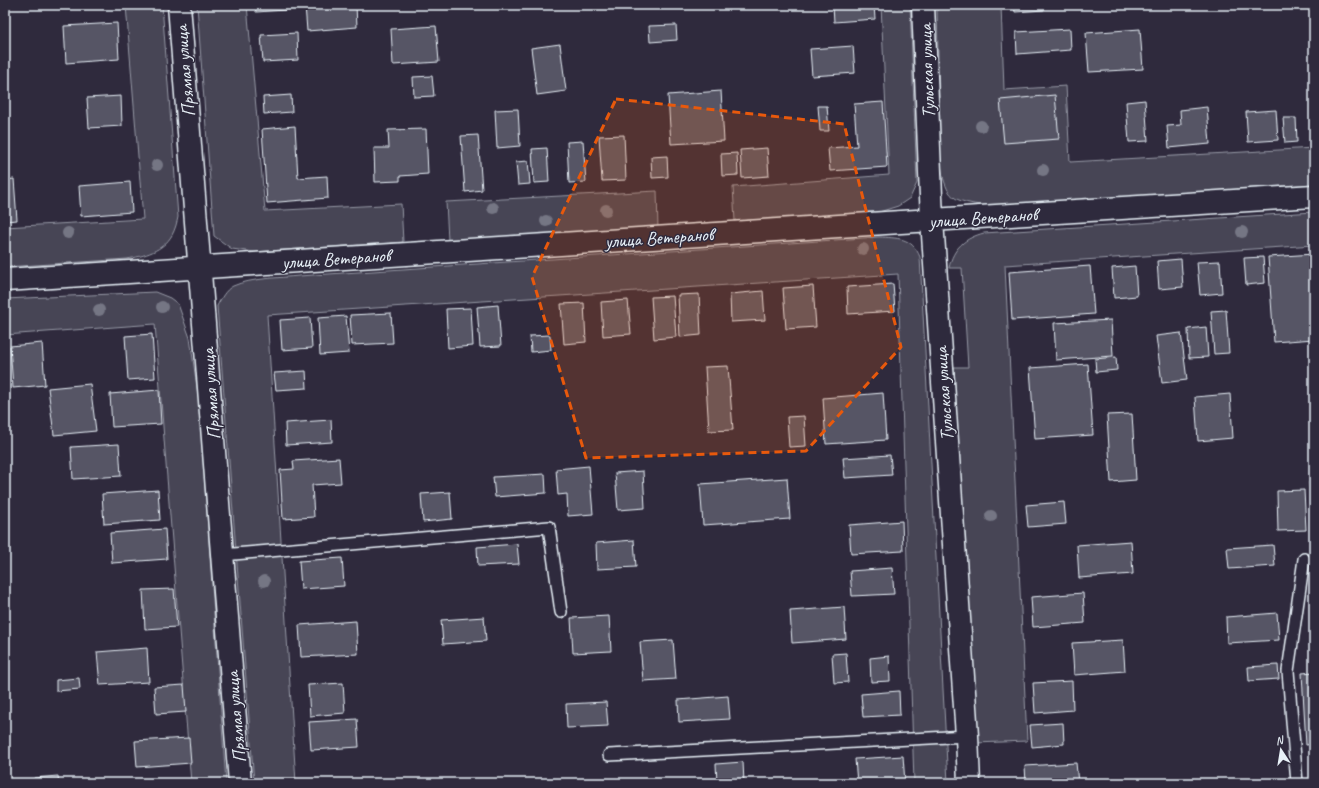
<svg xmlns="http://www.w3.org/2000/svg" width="1319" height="788" font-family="Caveat,sans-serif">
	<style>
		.green { fill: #464455; stroke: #979aa6 }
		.building { fill: #575565; stroke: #e8f1f8 }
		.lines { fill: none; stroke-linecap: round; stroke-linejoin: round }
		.lane-casing { stroke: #e8f1f8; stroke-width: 14 }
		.street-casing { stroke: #e8f1f8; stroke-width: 25 }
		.lane { stroke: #2f2a3d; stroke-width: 11 }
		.street { stroke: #2f2a3d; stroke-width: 22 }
		.tree { fill: #757684 }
		.marked { fill: #e8590c; fill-opacity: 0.2; stroke: #e8590c; stroke-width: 3; stroke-dasharray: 8 5; stroke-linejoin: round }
		.labels { text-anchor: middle; stroke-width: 3; stroke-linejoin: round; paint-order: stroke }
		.street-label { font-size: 19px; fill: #e8f1f8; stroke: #2f2a3d }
	</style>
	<rect width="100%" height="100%" fill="#2f2a3d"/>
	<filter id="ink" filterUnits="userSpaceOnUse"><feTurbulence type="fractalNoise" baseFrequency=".025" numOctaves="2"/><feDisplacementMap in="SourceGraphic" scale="8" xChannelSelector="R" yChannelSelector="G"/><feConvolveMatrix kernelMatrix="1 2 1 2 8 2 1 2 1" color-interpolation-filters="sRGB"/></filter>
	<g filter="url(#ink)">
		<path class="green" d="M126,5H162L178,217C177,222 175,230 172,235C163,251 144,256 127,259L5,267V227L143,219Z
			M197,5H247L265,211L401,204L403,242L254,252L232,249L214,236Z
			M881,5H910L917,183L910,198L898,206L876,213L735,221L733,187L889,175Z
			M937,5H1001L1004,90L1066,86L1070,162L1314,148V184L990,206C980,205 969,204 959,200C942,194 941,165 940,150Z
			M657,191L658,229L448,240L446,202Z
			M1314,212V245L1005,265L1027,741L975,743L954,367H968L962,268H949C953,248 965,238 984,233Z
			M879,237C897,238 912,237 920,257L948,783H914L898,274L267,315L296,783H254L217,306C221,299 225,290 233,286C251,278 279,278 299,276Z
			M155,292L170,298L178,304L190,338L199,402L226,783H191L155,324L5,335V299Z"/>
		<path class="building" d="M255,5H286V10L256,12Z
			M305,5H356L357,27L307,31Z
			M662,5H701V6L662,8Z
			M833,5H874L875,19L834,22Z
			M1014,5H1044V10L1015,12Z
			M117,23L119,59L66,63L64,26Z
			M676,25L677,40L650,42L649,26Z
			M436,26L439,62L393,65L391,29Z
			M1070,29L1071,50L1017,54L1016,32Z
			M1140,29L1143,69L1089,72L1086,33Z
			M297,33L298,60L263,62L261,35Z
			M560,44L566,91L537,95L531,48Z
			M853,46L855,73L812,76L810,49Z
			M432,76L434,96L414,97L413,77Z
			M721,91L724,141L671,144L668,95Z
			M291,95L292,112L264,114L263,97Z
			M1055,95L1059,139L1004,143L1000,100Z
			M121,96L122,126L89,128L87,98Z
			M1145,100L1148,141L1129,142L1126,102Z
			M883,102L887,167L830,171L828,148L857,146L854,104Z
			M818,106H827L829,131H820Z
			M1207,107L1210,144L1169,148L1167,126L1181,125L1180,110Z
			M518,109L520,146L497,148L495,110Z
			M1276,110L1278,140L1248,142L1246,112Z
			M1283,118H1296L1297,142L1285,143Z
			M295,126L298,178L327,176L328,198L267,203L262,129Z
			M426,129L428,174L400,176V181L375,182L374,148H389L388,130Z
			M478,135L482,190L465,192L461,136Z
			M624,135L626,180L602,181L599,136Z
			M583,141L586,182L569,183L567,142Z
			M547,148L549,182L534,183L532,149Z
			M767,148L769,176L742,178L740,150Z
			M737,153L738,175L722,176L721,154Z
			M667,156L668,177L652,178L651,157Z
			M528,161L530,184L518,185L516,162Z
			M14,179L17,220L5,221V180Z
			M130,182L132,212L81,216L79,186Z
			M1314,254V339L1274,342L1268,257Z
			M1263,257L1265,283L1246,285L1244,258Z
			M1181,259L1183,287L1159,289L1157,261Z
			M1220,261L1222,293L1200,295L1197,262Z
			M1090,266L1094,314L1012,320L1009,272Z
			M1135,266L1137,296L1114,298L1112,268Z
			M893,284L895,311L848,314L847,287Z
			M813,286L816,327L786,329L783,288Z
			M763,291L765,320L731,322L730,294Z
			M699,294L701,335L680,337L678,295Z
			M673,296L676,337L654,339L651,297Z
			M628,300L631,334L603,336L601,302Z
			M584,303L586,342L564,344L561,304Z
			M498,305L501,346L480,347L477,307Z
			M471,308L473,346L448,348L446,309Z
			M1226,310L1229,353L1214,354L1211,311Z
			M391,313L393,343L352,345L350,315Z
			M346,316L349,353L320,355L318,318Z
			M310,318L312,348L282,350L280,320Z
			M1111,320L1113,356L1056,360L1054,323Z
			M1206,327L1208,357L1189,358L1188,329Z
			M1181,333L1187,380L1162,383L1156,336Z
			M152,334L155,378L128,380L125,336Z
			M550,335L551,350L531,352L530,336Z
			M42,343L45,385L13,388L10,346Z
			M1116,357L1117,370L1096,372L1095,359Z
			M1088,364L1093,435L1035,439L1030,368Z
			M728,366L733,430L709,431L705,367Z
			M306,371L307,388L276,390L274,373Z
			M90,384L96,431L54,435L48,388Z
			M159,390L161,424L112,427L110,394Z
			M883,393L886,440L826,444L823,398Z
			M1230,394L1233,438L1198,441L1195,397Z
			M1132,414L1136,480L1111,482L1107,415Z
			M804,416L806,446L789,447L787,417Z
			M331,420L332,442L286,445L285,423Z
			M119,444L121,476L73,479L71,447Z
			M890,455L892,475L845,478L843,458Z
			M339,458L341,483L312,485L314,517L283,519L280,470L294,469L293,461Z
			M589,466L593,514L568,516L567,494L558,495L556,469Z
			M643,471L645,508L618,510L615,473Z
			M545,474L546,493L495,497L493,477Z
			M787,478L790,519L703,525L700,484Z
			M1309,482H1314V495H1310Z
			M158,490L160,520L104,524L102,494Z
			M1304,490L1306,530L1278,531L1277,491Z
			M450,492L452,519L423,522L421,494Z
			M1064,502L1066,524L1028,527L1026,505Z
			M902,521L903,551L851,554L849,525Z
			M165,529L167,559L112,563L110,533Z
			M634,540L636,567L597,569L596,543Z
			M1131,541L1133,574L1079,578L1077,545Z
			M517,544L519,564L478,566L477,547Z
			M1273,545L1275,566L1229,569L1227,548Z
			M342,558L344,586L301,589L299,561Z
			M892,568L894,594L852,596L850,571Z
			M174,589L177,627L145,629L143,590Z
			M1083,593L1085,623L1033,627L1031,597Z
			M844,607L846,639L792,643L790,611Z
			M1277,613L1279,640L1227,643L1226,617Z
			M609,616L611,651L573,653L571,618Z
			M484,617L486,641L443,644L441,620Z
			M356,621L358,654L301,657L299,625Z
			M673,640L676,679L643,681L640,642Z
			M1123,640L1125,671L1074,675L1072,643Z
			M147,648L149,682L100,685L97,652Z
			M846,653L848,682L834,683L832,654Z
			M889,656L890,681L871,682L870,658Z
			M1278,665L1279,679L1249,681L1248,667Z
			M1314,672V744L1306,745L1302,673Z
			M79,678L80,689L56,691V680Z
			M1072,681L1073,710L1035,713L1033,683Z
			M343,683L345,713L310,716L308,685Z
			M184,685L186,712L156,714L154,687Z
			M899,691L900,715L863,717L861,694Z
			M728,696L730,719L679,722L678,700Z
			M606,702L608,726L567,728L566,704Z
			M357,719L359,747L311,750L309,722Z
			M1063,723L1064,744L1032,747L1030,725Z
			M189,738L191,763L137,767L135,741Z
			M903,756L905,783H857L855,759Z
			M743,762L744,783H717L716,764Z
			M1076,763L1078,783H1026L1025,766Z
			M58,776L59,783H35L34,778Z
			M1189,778L1190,783H1122Z"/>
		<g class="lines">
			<g class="lane-casing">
				<path id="lane" d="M222,555L549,527L561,612
					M609,755L967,736
					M1297,783L1288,671L1304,559"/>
			</g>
			<g class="street-casing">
				<path id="street" d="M179,5L240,783
					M923,5L932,220L967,736L969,783
					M5,280L932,220L1314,196"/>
			</g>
			<use href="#lane" class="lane"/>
			<use href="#street" class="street"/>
		</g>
		<g class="tree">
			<circle cx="981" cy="126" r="6"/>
			<circle cx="157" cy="165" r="6"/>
			<circle cx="1043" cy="170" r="6"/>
			<circle cx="493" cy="208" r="6"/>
			<circle cx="606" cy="210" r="6"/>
			<circle cx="546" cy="221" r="6"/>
			<circle cx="1242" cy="232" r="6"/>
			<circle cx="68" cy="233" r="6"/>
			<circle cx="863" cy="249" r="6"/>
			<circle cx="162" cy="307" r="6"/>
			<circle cx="99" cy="310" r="6"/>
			<circle cx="991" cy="516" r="6"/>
			<circle cx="264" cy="581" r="6"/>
		</g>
	</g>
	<path class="marked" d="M616,99L844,124L901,347L806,451L586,458L532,277Z"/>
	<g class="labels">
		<g class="street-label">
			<text transform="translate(184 71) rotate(-95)" y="7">Прямая улица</text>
			<text transform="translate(926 71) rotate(-92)" y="7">Тульская улица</text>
			<text transform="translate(983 217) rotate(-4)" y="7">улица Ветеранов</text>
			<text transform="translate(659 237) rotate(-4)" y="7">улица Ветеранов</text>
			<text transform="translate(336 258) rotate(-4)" y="7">улица Ветеранов</text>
			<text transform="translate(210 394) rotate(-94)" y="7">Прямая улица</text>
			<text transform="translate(943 394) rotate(-94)" y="7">Тульская улица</text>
			<text transform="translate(235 717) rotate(-95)" y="7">Прямая улица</text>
		</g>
	</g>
	<rect width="1319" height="788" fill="none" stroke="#2f2a3d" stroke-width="20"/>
	<rect x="10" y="10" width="1299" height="768" fill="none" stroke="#e8f1f8" stroke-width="1.5" filter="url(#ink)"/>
	<g transform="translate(1281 750) rotate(348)" stroke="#2f2a3d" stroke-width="3" paint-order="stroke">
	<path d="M0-3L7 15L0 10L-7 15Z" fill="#e8f1f8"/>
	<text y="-6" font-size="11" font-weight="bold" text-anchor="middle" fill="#e8f1f8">N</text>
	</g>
</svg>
